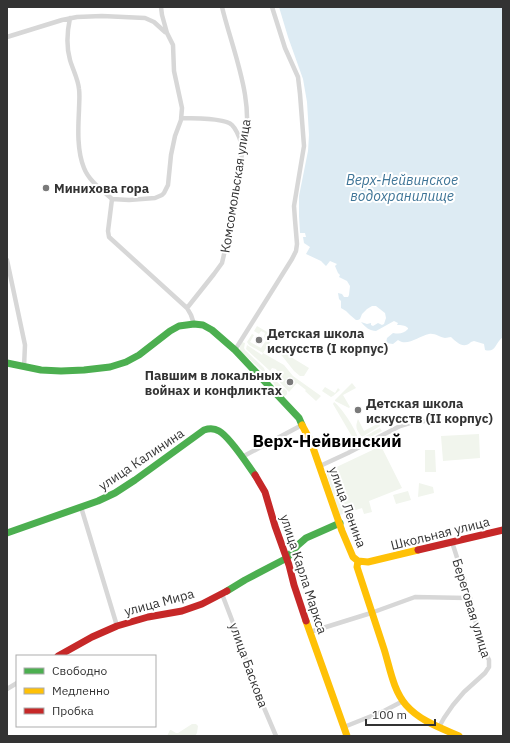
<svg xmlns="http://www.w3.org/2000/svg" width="510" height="743" font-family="'IBM Plex Sans',sans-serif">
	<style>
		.green { fill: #f1f5ed }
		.water { fill: #ddebf3 }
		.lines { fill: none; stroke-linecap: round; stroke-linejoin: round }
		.street { stroke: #d7d7d7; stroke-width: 4.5 }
		.fast { stroke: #4caf50; stroke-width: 7 }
		.slow { stroke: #ffc107; stroke-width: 7 }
		.jam { stroke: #c62828; stroke-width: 7 }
		.poi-dot { fill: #7a7a7a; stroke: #fff; stroke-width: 1.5 }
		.labels { text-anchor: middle; stroke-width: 4; stroke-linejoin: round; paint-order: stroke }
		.street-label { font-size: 13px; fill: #333; stroke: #fff }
		.poi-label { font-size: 13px; font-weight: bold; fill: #333; stroke: #fff; text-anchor: start }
		.water-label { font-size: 14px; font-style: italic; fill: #3f7597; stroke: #fff }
		.district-label { font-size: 17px; font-weight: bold; fill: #000; stroke: #fff }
	</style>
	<rect width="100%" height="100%" fill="#fff"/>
	<path class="green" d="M257,326L274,336L263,353L284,365L293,376L321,396L316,401L305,391L306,390L297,383L289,392L274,376L277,374V371L276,369L272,368L270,371L246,349L247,345L262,355L263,353L249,345L247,342L252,334L254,335L250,342L261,348L267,339L264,337L265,333L261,331L259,334L254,331Z
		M242,342L245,343L244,348L245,350L264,368L266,374L240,351V347Z
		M282,344L284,345L281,351L309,368L304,376H300L294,371L279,352L278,347Z
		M270,378L274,379L287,391V394L284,397L276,387Z
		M352,383L356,388L343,395L350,407L349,408L335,401V400Z
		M325,387L335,393L338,388L340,390L333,396L331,397L322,391Z
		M334,402C342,408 355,428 358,438L354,440L333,404Z
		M358,419L364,431L379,423L380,426L362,437C356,430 355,427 358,419Z
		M380,428L382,431L363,441L362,438Z
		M479,434L480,458L443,461L441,436Z
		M381,446L402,488L369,501L372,512L364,514L362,508L340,515L326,472Z
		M425,450H435L436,472H425Z
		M419,483L433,487L434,493L418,497Z
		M408,491L411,500L396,504L393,495Z
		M192,724H196L198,726L197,733L195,736H167L170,730H171L176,733H178Z"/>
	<path class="water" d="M279,7H503V337C495,343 496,353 485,350L484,344L474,341L471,342C464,349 457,343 451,337C451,337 445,338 445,338C439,337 435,333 429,334C419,336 407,347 398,340L393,344L386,343L387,338L393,333C399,334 403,334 408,329V328C405,325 401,325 397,325L398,323L394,321L376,331C370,331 365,327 361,322L367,324L371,323V325L373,326L378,323L382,325L384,324L386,318L385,313L376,306H372L367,309L362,314L360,319L358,320H356L350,315L346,311L341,308V301L339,299L338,293L342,294L344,297H348L349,295L350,286L347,281L339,277L340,275L338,273L335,266L337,264L330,261L326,266L321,261L306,254L310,247L304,243L303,237H306L305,233H300L299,216V196L308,151L309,135L307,102L303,79L288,37Z"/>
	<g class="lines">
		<path class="street" d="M70,18C67,32 66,46 70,60C73,70 78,79 79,89C80,96 79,104 79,110C78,129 77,151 84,168C89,181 102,190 112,199
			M7,37L62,20L77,17L102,16L145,18L154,22L165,32
			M181,118C193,118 225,118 232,125C238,131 240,140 243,148
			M112,199L129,200L155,198L162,195L164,193L168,185L171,155L175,136L181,120L182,108L174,71L173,45L167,33L162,15L161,7
			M112,199L108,231L109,237L187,308L191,315L194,324
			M7,260L25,345L24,367
			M187,308L214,274L222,263L229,233L243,148C257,105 232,49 222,7
			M235,350L292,259L296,251L297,244L295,220L294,206L304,146L300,94L298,77L285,48L272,7
			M242,457L302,425
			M320,466L348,453L400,426L413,422L425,421
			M81,507L117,626
			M222,594L240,641L253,682L276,736
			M310,632L371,613L415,597L467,598L471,601
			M7,689L17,683
			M344,727L384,711L403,701
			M439,727L444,718L453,705L464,692L485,673L489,667V660L485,652L480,636L471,607V601L452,542"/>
		<path class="fast" d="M7,363L41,370L61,371L84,370L110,367L126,362L139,355L170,331L179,326L194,324L203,325L212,330L235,350L299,418L302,425
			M7,533L98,501L115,493L135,480L204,430C210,428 214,428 219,431C230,437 247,464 255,475
			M227,591L245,580L287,558L298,545L306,538L340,523"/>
		<path class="slow" d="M302,425L311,442L342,531L353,557L358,561L368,562L418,550
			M358,561L357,567C366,594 375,621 384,649C390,668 393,690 406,705C420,721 441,728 459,736
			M306,621L347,736"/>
		<path class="jam" d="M255,475L265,492L275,526L289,565L294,585L306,621
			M418,550L503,530
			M58,656L92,637L117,626L148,617L182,611L202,604L227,591"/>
	</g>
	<g class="poi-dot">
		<circle cx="46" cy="188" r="4"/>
		<circle cx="259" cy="340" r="4"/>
		<circle cx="290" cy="382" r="4"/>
		<circle cx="358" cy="410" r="4"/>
	</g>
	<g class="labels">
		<g class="street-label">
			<text transform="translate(235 186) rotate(-81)" y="5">Комсомольская улица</text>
			<text transform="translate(141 459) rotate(-34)" y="5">улица Калинина</text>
			<text transform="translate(348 507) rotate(70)" y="5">улица Ленина</text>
			<text transform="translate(440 533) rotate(-14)" y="5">Школьная улица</text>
			<text transform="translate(304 574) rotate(72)" y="5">улица Карла Маркса</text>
			<text transform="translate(159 602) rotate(-15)" y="5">улица Мира</text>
			<text transform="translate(472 608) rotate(73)" y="5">Береговая улица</text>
			<text transform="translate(249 665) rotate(70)" y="5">улица Баскова</text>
		</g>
		<g class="poi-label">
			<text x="54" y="193">Минихова гора</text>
			<text x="267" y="338">Детская школа<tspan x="267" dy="15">искусств (I корпус)</tspan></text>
			<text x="282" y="380" text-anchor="end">Павшим в локальных<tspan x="282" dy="15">войнах и конфликтах</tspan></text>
			<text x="366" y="408">Детская школа<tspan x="366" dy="15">искусств (II корпус)</tspan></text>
		</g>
		<g class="water-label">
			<text x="402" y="185">Верх-Нейвинское<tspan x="402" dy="16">водохранилище</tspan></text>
		</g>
		<g class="district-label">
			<text x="327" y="447">Верх-Нейвинский</text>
		</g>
	</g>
	<rect width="510" height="743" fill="none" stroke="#333333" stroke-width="16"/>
	<rect x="16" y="655" width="140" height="72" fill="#ffffff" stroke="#adadad"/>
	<rect x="24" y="668" width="20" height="6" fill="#4caf50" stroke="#adadad"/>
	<text x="52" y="675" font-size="12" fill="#333333">Свободно</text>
	<rect x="24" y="688" width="20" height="6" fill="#ffc107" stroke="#adadad"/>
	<text x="52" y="695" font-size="12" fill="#333333">Медленно</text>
	<rect x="24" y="708" width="20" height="6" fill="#c62828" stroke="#adadad"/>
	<text x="52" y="715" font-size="12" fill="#333333">Пробка</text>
	<path d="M366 719v6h69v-6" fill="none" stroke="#333333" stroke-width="2"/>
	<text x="372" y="719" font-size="12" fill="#333333" stroke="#ffffff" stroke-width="3" paint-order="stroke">100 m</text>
</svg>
